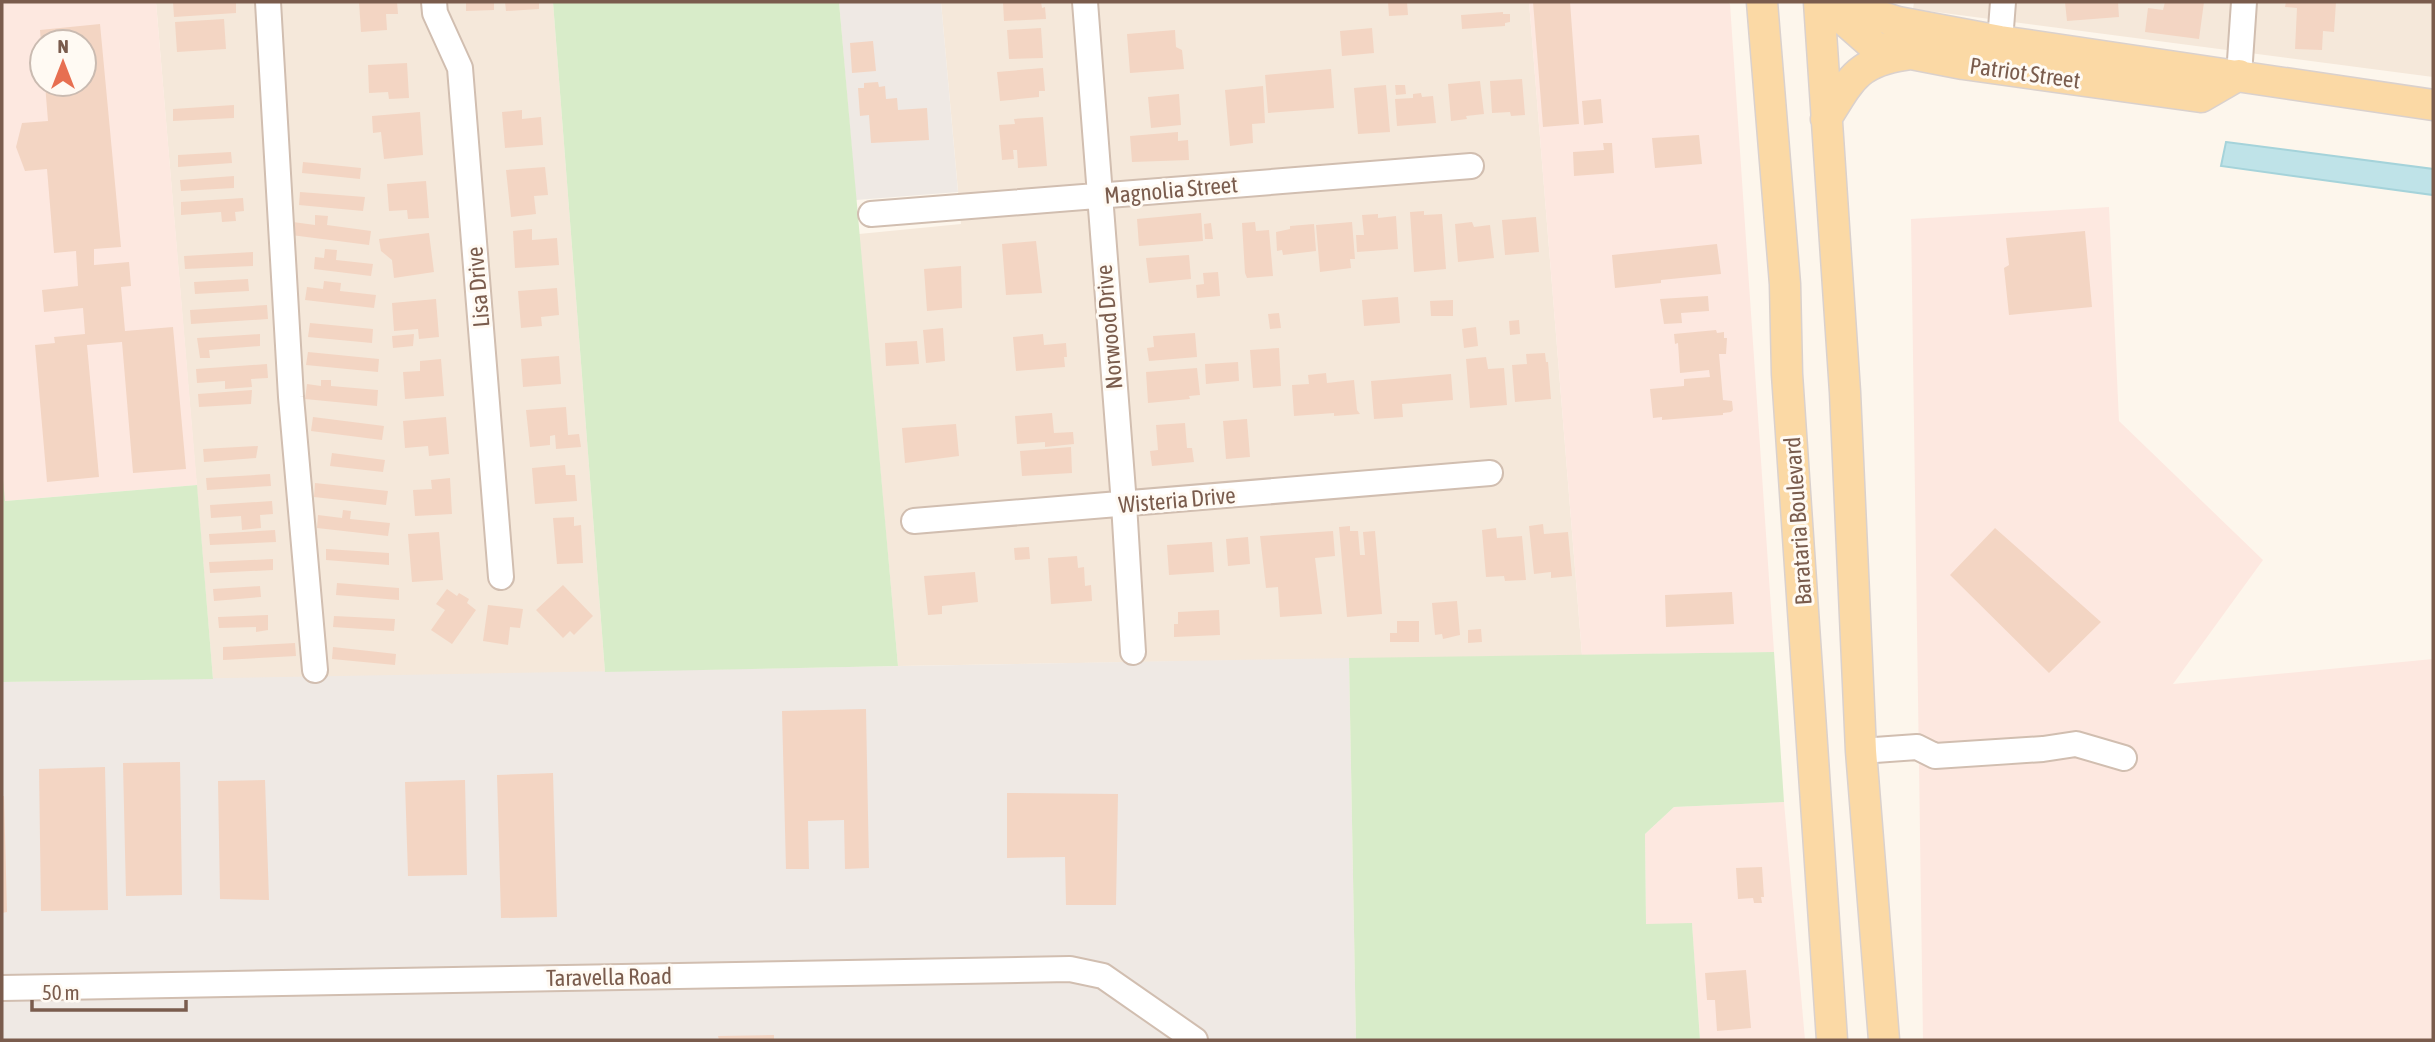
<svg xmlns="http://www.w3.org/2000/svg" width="2435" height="1042" font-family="'Asap Condensed',sans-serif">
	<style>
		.residential { fill: #f5e8da }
		.commercial { fill: #fde8e0; fill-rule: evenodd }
		.industrial { fill: #efe9e4 }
		.green { fill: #d8ecc9 }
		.water { fill: #bfe3e8; stroke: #a5d3da; stroke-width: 2 }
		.building { fill: #f3d5c3 }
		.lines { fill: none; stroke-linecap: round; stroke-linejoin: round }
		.minor-casing { stroke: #d1beb0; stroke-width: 28 }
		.major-casing { stroke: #dad1cd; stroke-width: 33 }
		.minor { stroke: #fff; stroke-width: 24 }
		.major { stroke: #fbd9a5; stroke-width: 30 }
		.labels { text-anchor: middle; stroke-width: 6; stroke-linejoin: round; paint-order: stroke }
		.street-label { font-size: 23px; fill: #7a5c4d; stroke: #fffaf3 }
	</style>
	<rect width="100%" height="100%" fill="#fdf6ec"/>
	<path class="residential" d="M156,2H553L605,672L213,679Z
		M941,2H1529L1582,655L898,666L859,234L961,224Z
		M1914,2H2433V77L1913,9Z"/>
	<path class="commercial" d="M2,2H156L197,485L4,501L2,469ZM42,42H84V84H42Z
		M1529,2H1727L1730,4L1774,652L1582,655Z
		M2109,207L2119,421L2263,560L2173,684L2433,659V1040H1923L1911,219Z
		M1784,802L1805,1040H1700L1692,924H1646L1645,834L1674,807Z"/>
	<path class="industrial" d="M839,2H941L958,192L856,200Z
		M1349,658L1356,1040H2V682Z"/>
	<path class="green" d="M553,2H839L898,666L605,672Z
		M2,469L5,501L197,485L213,679L2,682Z
		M1774,652L1784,802L1674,807L1645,834L1646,924L1692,923L1700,1040H1356L1349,658Z"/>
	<path class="water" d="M2226,142L2433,169V195L2221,166Z"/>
	<path class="building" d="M173,2H236V13L174,17Z
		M359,2H397L398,14H386L387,30L361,32Z
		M466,2H494V10L466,11Z
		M505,2H539V9L506,11Z
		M1003,2H1041L1042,8L1045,7L1046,19L1004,21Z
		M1388,2H1407L1408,15L1389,16Z
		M1533,2H1570L1579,124L1543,127Z
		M2065,2H2118L2119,17L2067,21Z
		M2165,2H2204L2199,39L2145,32L2148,8L2163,10Z
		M2286,2H2336L2334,32L2323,31L2322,50L2295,49L2297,8L2285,7Z
		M1503,12V14H1510V22L1505,23V26L1462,29L1461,15Z
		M224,19L226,49L177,52L175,22Z
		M100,24L121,247L94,249V265L129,262L131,286L121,287L125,331L173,327L186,469L133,473L122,342L87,345L99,477L47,482L35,345L55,343L54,337L85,334L83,308L44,312L42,290L78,286L76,251L54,253L47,169L25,171L16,147L22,123L48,121L45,84H84V42H41L40,30Z
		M1041,28L1043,58L1009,59L1007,30Z
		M1372,28L1374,53L1342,56L1340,31Z
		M1175,30L1176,47L1182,50L1184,69L1130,73L1127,34Z
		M873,41L876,71L852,73L850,43Z
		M407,63L409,98L389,99L388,92L369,93L368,65Z
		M1043,68L1045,91H1039V97L1000,101L997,72Z
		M1331,69L1334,108L1268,113L1265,75Z
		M1522,79L1525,115L1511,116L1510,112L1492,113L1490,81Z
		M1480,81L1484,114L1466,116L1467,119L1451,121L1448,84Z
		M878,82L879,87L885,86L886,99L897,98L898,110L927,108L929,140L871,143L869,115L860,116L858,88H864V83Z
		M1386,85L1390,132L1358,134L1354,88Z
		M1395,85H1405L1406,94L1396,95Z
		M1263,86L1265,123L1252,124L1253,143L1230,146L1225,90Z
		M1421,93L1422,97L1433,96L1436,123L1397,126L1395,99L1413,98V94Z
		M1179,94L1181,125L1151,128L1148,97Z
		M1601,99L1603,123L1584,125L1582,101Z
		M234,105V118L173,121V109Z
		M522,110V119L541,117L543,145L505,148L502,112Z
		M420,112L423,155L384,159L381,132L373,133L372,116Z
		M1043,117L1047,166L1018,168L1017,150H1013L1014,159L1002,160L999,125L1015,124L1014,119Z
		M1178,132V141L1188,140L1189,160L1132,162L1130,136Z
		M1699,135L1702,164L1655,168L1652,138Z
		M1603,143H1612L1614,173L1574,176L1573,152L1604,150Z
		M231,152L232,163L178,167V155Z
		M303,162L361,168L360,179L302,173Z
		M545,167L548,195L534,196L536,214L511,217L506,170Z
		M234,176V188L181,191L180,180Z
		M426,181L429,218L408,219L407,210L389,211L387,184Z
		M300,192L365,197L363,211L299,205Z
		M243,198L244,211L235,212L236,221L222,222L221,212L181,215V202Z
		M1424,211V215L1442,214L1446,269L1414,272L1410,212Z
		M1201,213L1203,241L1139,246L1137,219Z
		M1378,214V218L1396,216L1398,249L1357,252L1356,235H1364L1362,215Z
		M315,215L328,216L327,225L371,231L369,245L291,235L293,222L315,225Z
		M1536,217L1539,252L1505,255L1502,220Z
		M1255,222L1256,231L1269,230L1273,276L1247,278L1245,273L1242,223Z
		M1352,222L1355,259H1350L1351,268L1320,272L1316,225Z
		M1472,222L1474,227L1490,225L1494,258L1458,262L1455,224Z
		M1211,223L1213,239H1205L1204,224Z
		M1314,224L1316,251L1283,255L1282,250L1277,251L1276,232L1290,229V226Z
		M532,229V240L557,238L559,265L515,268L513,231Z
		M2085,231L2092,307L2009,315L2004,268L2009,265L2006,238Z
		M429,233L434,272L394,278L392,260L381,251L379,239Z
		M1036,241L1042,293L1006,295L1002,244Z
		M1717,244L1721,274L1661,280V283L1615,288L1612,255Z
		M325,249L337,250L336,260L373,264L371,276L314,269L315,257L324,258Z
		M253,252V266L185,269L184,256Z
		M1189,255L1191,279L1149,283L1146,258Z
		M961,266L962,308L927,311L924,269Z
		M1218,272L1220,296L1197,298L1196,285L1204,284L1203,273Z
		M248,279L249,291L195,294L194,282Z
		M324,281L341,283L340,291L376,295L374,308L305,300L307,287L323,289Z
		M557,288L559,315L541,317L542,326L521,328L518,291Z
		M1708,296L1709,311L1681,313L1682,323L1664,324L1660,299Z
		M1398,297L1400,323L1364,326L1362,300Z
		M436,299L439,337L419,339L418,329L394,331L392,303Z
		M1453,300V316H1431L1430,301Z
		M267,305L268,319L191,324L190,310Z
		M1279,313L1281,328L1270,329L1268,314Z
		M1519,320L1520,334L1510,335L1509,321Z
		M310,323L373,329L372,343L308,337Z
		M1476,327L1478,346L1464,348L1462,329Z
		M943,328L945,361L926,363L923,330Z
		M1716,330L1717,333L1724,332V338H1727L1726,354H1719L1723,400L1732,401L1733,410L1731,412L1723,413V415L1662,420V417L1653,418L1650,389L1684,386V379L1710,377L1709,370L1680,373L1678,343L1675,344L1674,334Z
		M1195,333L1197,357L1149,361L1147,348L1154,347L1153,336Z
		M260,334V346L209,350L210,358H200L197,338Z
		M414,334L413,346L393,348L392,336Z
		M1043,334L1044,345L1066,343L1067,357H1064L1065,367L1016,371L1013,337Z
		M917,341L919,364L886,366L885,343Z
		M1279,348L1281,386L1253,388L1250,350Z
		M308,352L379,359L378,372L306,365Z
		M1545,353L1546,362H1548L1551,399L1515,402L1512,365L1527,364L1526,354Z
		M559,356L561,384L523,387L521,359Z
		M1486,357L1488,369L1504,368L1507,405L1470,408L1466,359Z
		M441,359L444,396L405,399L403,372L420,371V361Z
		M1238,362L1239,381L1206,384L1205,364Z
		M267,364L268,378L251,379L252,387L225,389V381L197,383L196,369Z
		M1197,368L1200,395L1189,396L1190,399L1148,403L1146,372Z
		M1326,373L1327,383L1354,380L1357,410L1360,414L1334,416V413L1294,416L1292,385L1309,384L1308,375Z
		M1451,374L1453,400L1402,404L1403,417L1374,419L1371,381Z
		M321,380H331V386L378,390L377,406L305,399L307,384L321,386Z
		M252,390L251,404L199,407L198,394Z
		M566,407L568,435L579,434L581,447L556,449L555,435L550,436V445L530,447L526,410Z
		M1052,413L1054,433L1073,432L1074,444L1045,447V442L1017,444L1015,416Z
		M313,417L384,426L382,440L311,431Z
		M446,417L449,454L429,456L428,446L405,448L403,421Z
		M1247,419L1250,457L1226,459L1223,421Z
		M1185,423L1187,448H1192L1194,462L1152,466L1150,451L1158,450L1156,425Z
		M956,424L959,456L905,463L902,428Z
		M258,446L256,458L204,462L203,449Z
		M1071,447L1072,473L1022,476L1020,451Z
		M332,453L385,460L383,472L330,466Z
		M565,465L566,475H575L577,501L535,504L532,468Z
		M270,474L271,486L207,490L206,478Z
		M450,478L452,514L415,516L413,490L432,489L431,480Z
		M315,483L388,491L386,505L314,497Z
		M272,501L273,514L260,515L261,528L242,530L241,516L211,518L210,505Z
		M343,510L351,511L350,519L390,523L388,536L317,528L318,515L342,518Z
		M574,517V526L581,525L583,563L557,564L553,518Z
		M1543,524L1544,534L1568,532L1572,576L1551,578V572L1534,574L1529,526Z
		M1350,526V531H1358L1360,555H1365L1363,532L1375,531L1382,614L1347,617L1339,527Z
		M1496,528L1497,538L1522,536L1526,580L1505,581L1504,576L1486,577L1482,530Z
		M1995,528L2101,622L2049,673L1950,575Z
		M275,530L276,542L210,545L209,534Z
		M1333,531L1335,556L1315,558L1322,614L1280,617L1278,587L1266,588L1260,536Z
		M439,532L443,580L412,582L408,534Z
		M1248,537L1250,564L1228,566L1226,539Z
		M1212,542L1214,572L1169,575L1167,545Z
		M1029,547L1030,559L1015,560L1014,548Z
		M326,549L389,553V565L326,560Z
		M1077,556L1078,568L1084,567L1085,586L1091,585L1092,601L1051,604L1048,558Z
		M273,559V570L210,573L209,562Z
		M975,572L978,602L942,606V614L928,615L924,576Z
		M337,583L399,588V600L336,595Z
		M563,585L593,616L574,635L570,631L563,638L536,610Z
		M260,586L261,597L214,601L213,589Z
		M447,589L457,596L459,593L469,599L467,603L476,610L452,644L431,630L445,610L436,604Z
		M1732,592L1734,624L1666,627L1665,595Z
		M1457,601L1460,635L1443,639L1442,634L1435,635L1432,603Z
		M488,605L523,609L520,628L510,627L508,645L483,641Z
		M1219,610L1220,635L1174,637V624H1178V612Z
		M268,615V630L256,632V627L219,628L218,617Z
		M334,616L395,619L394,631L333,627Z
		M1397,621H1419V642H1390V633H1397Z
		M1481,629L1482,642L1468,643V630Z
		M295,643L296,656L223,660V647Z
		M333,647L396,654L395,665L332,659Z
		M866,709L869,868L845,869L844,820L808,821L809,869H786L782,711Z
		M180,762L182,895L126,896L123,763Z
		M105,767L108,910L41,911L39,769Z
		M553,773L557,917L501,918L497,775Z
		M265,780L269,900L220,899L218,781Z
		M465,780L467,875L408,876L405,782Z
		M1007,793L1118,794L1116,905H1066L1065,857L1007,858Z
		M2,796H4L7,912L2,913Z
		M1762,867L1764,897H1761L1762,903H1754L1753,898L1738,899L1736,868Z
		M1746,970L1751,1028L1717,1031L1715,1000H1707L1705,973Z
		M774,1035V1040H719L718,1036Z"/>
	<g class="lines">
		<g class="minor-casing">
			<path id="minor" d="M268,2L291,397L315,670
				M434,2L435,13L460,68L501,577
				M1085,2L1124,504L1133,652
				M2000,41L2003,2
				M2239,75L2244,2
				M871,214L1471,166
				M914,521L1490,473
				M1861,751L1917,747L1935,756L2043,749L2076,744L2124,758
				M2,988L1070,969L1103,976L1195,1040"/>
		</g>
		<g class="major-casing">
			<path id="major" d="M1762,2L1785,284L1787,374L1832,1040
				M1819,2L1845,392L1861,751L1884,1040
				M1833,2L1898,22L2000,41L2433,105
				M1827,5L1875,47L1963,64L2201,97L2239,75
				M1826,119C1850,80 1857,62 1905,55"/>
		</g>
		<use href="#minor" class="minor"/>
		<use href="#major" class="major"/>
	</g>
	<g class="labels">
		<g class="street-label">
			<text transform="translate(2025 73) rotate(8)" y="8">Patriot Street</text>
			<text transform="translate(1171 190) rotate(-5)" y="8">Magnolia Street</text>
			<text transform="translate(478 287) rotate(-95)" y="8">Lisa Drive</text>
			<text transform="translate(1109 327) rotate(-95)" y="8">Norwood Drive</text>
			<text transform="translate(1177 500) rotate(-5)" y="8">Wisteria Drive</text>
			<text transform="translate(1798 521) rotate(-94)" y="8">Barataria Boulevard</text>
			<text transform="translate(609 977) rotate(-1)" y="8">Taravella Road</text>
		</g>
	</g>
	<rect width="2435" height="1042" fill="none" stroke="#7a5c4d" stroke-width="7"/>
	<g transform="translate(63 63)"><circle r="33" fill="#fffaf3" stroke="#cabbb1" stroke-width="2"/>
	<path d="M0-5L12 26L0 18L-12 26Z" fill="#e76f51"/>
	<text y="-10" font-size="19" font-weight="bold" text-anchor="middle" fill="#7a5c4d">N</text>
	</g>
	<path d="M32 1000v10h154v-10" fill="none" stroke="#7a5c4d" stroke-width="3.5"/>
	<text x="42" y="1000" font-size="21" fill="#7a5c4d" stroke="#fffaf3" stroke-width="5" paint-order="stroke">50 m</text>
</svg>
